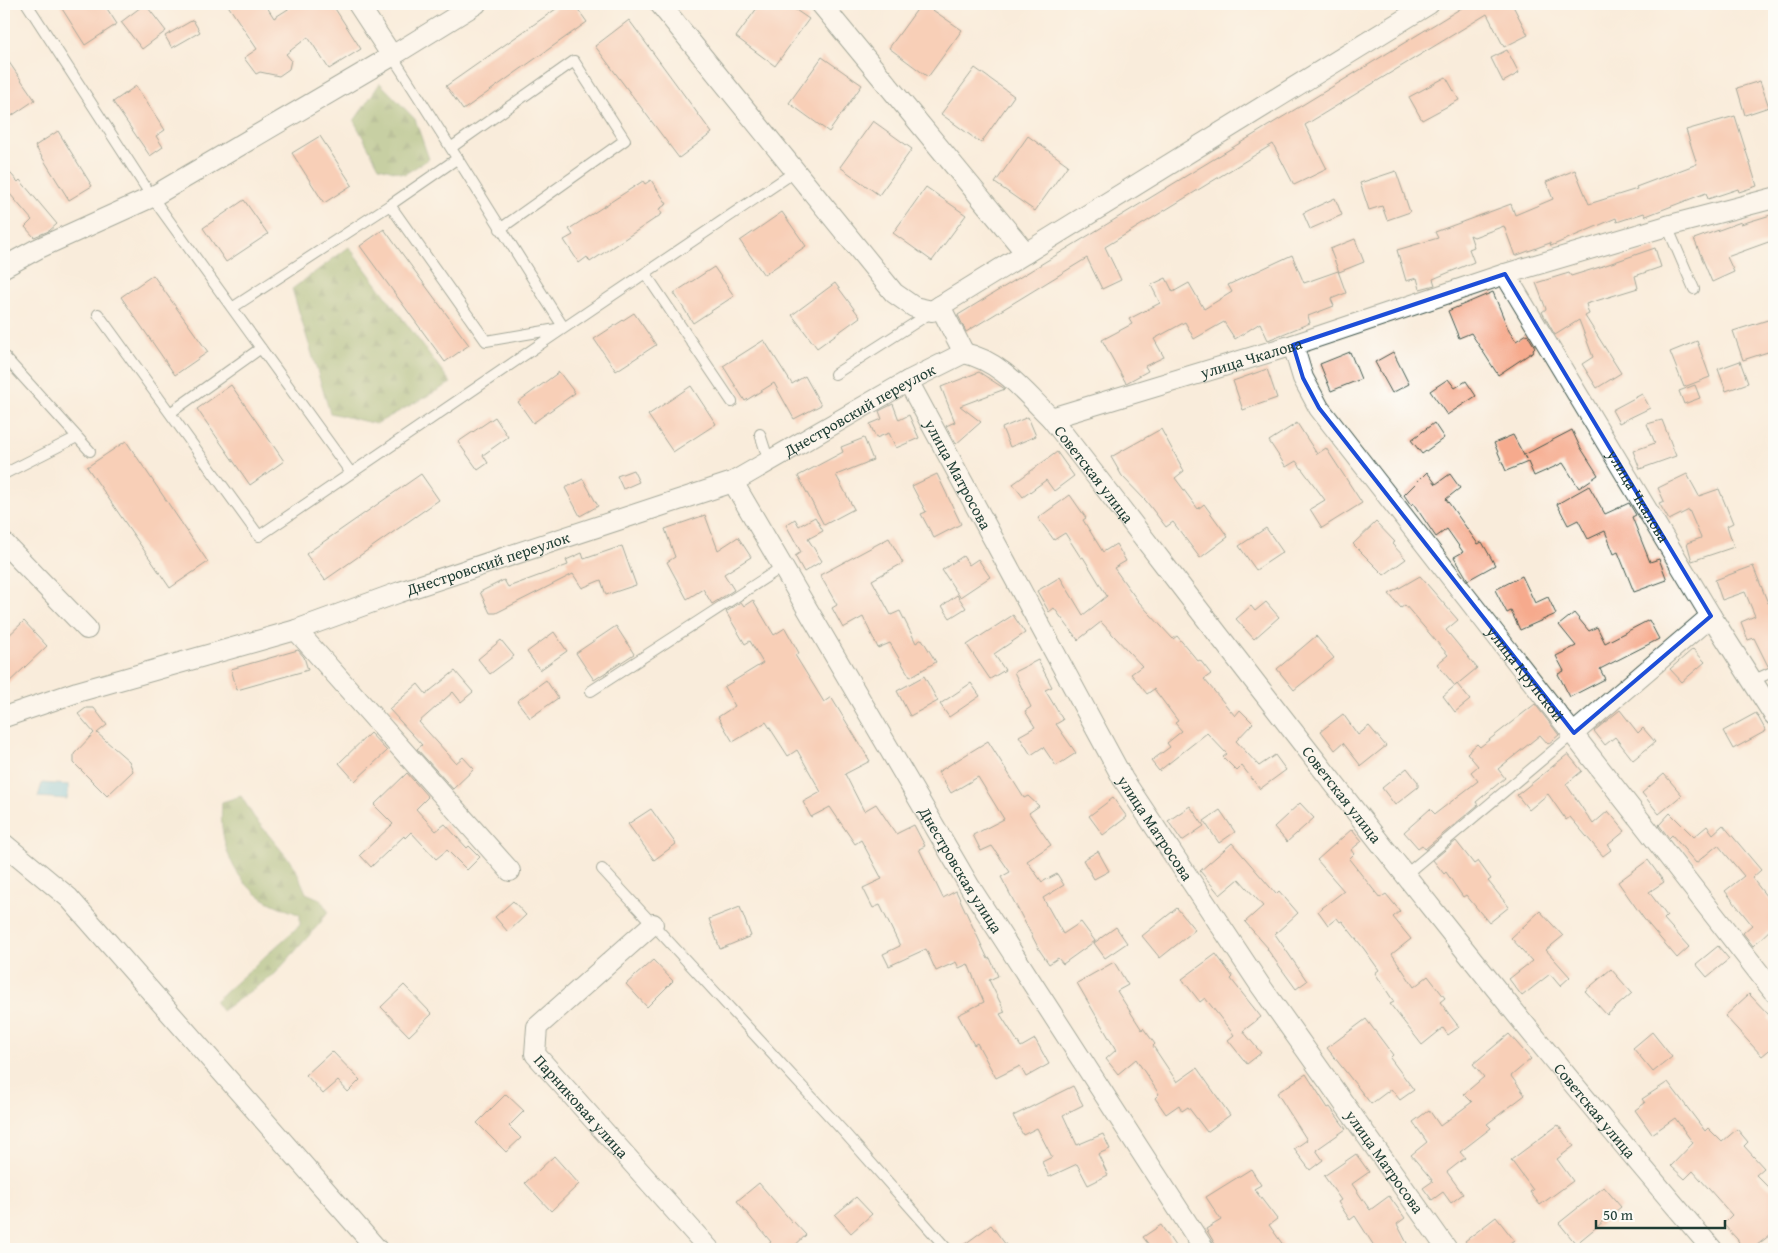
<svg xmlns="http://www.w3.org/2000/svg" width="1778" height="1253" font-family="'Gentium Book Plus',serif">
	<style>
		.forest { fill: url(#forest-firs); stroke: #54744a }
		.water { fill: #5cbddb; stroke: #3e7d88 }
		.building { fill: #f6aa8d }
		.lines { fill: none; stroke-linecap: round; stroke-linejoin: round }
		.lane-casing { stroke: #40574d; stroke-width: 12 }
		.street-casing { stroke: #40574d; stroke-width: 22 }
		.lane { stroke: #fff; stroke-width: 10 }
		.street { stroke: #fff; stroke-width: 20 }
		.marked { fill: none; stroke: #1d4ed8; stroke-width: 4; stroke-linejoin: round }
		.labels { text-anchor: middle; stroke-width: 5; stroke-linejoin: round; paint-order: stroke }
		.street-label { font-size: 16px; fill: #1f3d34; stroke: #fdfcf7 }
	</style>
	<defs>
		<pattern id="forest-firs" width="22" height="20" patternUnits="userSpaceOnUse" patternTransform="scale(1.25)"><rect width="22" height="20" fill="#8aab5f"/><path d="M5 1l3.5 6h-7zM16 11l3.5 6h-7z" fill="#708c4f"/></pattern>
	</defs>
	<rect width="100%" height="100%" fill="#fdfcf7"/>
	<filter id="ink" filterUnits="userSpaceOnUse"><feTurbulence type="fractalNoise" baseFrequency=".02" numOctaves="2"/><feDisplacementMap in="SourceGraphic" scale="10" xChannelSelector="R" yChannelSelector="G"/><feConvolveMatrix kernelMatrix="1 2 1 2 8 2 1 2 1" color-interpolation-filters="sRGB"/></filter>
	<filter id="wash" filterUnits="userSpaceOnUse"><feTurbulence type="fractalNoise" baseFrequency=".0096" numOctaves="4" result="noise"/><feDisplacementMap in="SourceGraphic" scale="20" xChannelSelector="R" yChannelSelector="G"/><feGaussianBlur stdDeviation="1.12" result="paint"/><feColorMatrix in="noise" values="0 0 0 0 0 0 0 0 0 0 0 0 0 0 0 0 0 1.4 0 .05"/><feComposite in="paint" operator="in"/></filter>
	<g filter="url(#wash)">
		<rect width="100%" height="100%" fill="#f9ecdb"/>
		<path class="forest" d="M380,83L415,119L429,159L405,174L379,167L354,121Z
			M349,247L451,383L376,424L330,413L292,289Z
			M241,796L254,817L295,867L306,893L320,899L328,911L321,922L275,974L222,1011L215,1001L300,925V915C291,911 281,908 271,903C233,884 218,842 222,802Z"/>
		<path class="water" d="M42,783L69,785L67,799L38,797Z"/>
		<g id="blocks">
			<path class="building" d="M59,4H104L117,24L85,45Z
				M145,4L166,31L142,49L121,22Z
				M227,4H265L274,18L296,4H332L361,49L329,69L308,37L286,54L291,60L289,69L279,76L260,72L256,74L244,58L257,49Z
				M563,4H574L587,22L463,110L446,86Z
				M760,4H787L809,19L775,66L736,37Z
				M921,4H924L962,30L928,77L889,48Z
				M1468,4H1512L1528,35L1504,47L1487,14L1305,125L1327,169L1294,185L1273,144L1105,247L1121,280L1102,289L1087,258L966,332L958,315Z
				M193,20L200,32L172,48L165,36Z
				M629,20L712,133L679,158L595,46Z
				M1507,50L1519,73L1503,82L1491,58Z
				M4,55L35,100L4,121Z
				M822,57L862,85L829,132L789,103Z
				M975,68L1014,96L981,143L941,114Z
				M1446,77L1459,100L1422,120L1409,97Z
				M1760,81L1769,107L1745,115L1737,88Z
				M136,86L165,130L156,136L163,147L150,156L113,102Z
				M1735,116L1757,186L1739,192L1738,189L1708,199L1706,193L1646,216L1644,213L1617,222L1616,218L1551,246L1550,243L1515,256L1504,226L1474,237L1470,235L1474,247L1469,249L1474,262L1433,279L1435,285L1420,289L1417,278L1406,281L1397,250L1438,238L1435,232L1511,204L1515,215L1553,199L1546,182L1575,170L1589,204L1637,189L1636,187L1697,164L1686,130Z
				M873,121L912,149L879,195L840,167Z
				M58,131L92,186L69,200L35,146Z
				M320,136L352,185L324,203L292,153Z
				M1028,136L1068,165L1035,211L995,183Z
				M4,166L18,182L20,180L57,224L49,231L34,237L25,227L32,220L4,187Z
				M1396,171L1410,212L1387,220L1382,206L1369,210L1360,183Z
				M651,180L667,204L659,209L662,214L590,262L587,257L579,263L564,240L573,235L569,229L643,181L645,184Z
				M926,187L966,215L932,261L893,233Z
				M1335,198L1342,215L1310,229L1303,213Z
				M244,200L268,234L226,262L203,228Z
				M782,212L806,246L764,275L740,241Z
				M1774,214V240L1727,257L1734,272L1712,282L1694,239L1741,222V224Z
				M384,229L469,345L445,362L360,246Z
				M1355,239L1364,262L1339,272L1330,249Z
				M1655,248L1661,267L1635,276L1638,288L1586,304L1589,314L1585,316L1621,373L1597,388L1582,364L1593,357L1579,320L1555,335L1542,312L1546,309L1536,283L1569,273L1571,276L1600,267Z
				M1292,255L1304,283L1338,271L1346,293L1331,299L1334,306L1308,316L1310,323L1268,340L1260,323L1235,339L1224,322L1194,339L1185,322L1154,339L1164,357L1145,366L1148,371L1126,383L1102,340L1132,324L1129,319L1160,303L1151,285L1166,278L1173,292L1189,283L1204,309L1232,292L1228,285Z
				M714,267L734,296L693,323L674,293Z
				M153,275L208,352L175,375L121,297Z
				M835,283L860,317L817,348L792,315Z
				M1493,292L1509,331L1516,341L1527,334L1535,347L1533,349L1534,351L1498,375L1471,333L1459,338L1448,311Z
				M634,313L656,345L616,371L594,339Z
				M1774,318V350L1743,360L1733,331Z
				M764,340L792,384L805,376L821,405L794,419L774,383L745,401L723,366Z
				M1697,341L1710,377L1684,387L1670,352Z
				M1350,352L1361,379L1331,391L1320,364Z
				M1393,352L1409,384L1392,393L1375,362Z
				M1740,361L1748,383L1726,391L1718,369Z
				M1267,369L1277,398L1243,410L1233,381Z
				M559,372L575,393L533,423L518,402Z
				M979,372L1005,389L960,406L981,422L956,444L946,426L955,422L941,387Z
				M1448,379L1455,388L1466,381L1476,396L1447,415L1430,391Z
				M231,385L284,461L250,485L197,409Z
				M1695,385L1700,398L1684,404L1679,391Z
				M691,386L716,424L673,452L648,415Z
				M1642,394L1650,408L1619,423L1612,410Z
				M893,404L899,420L909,415L919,438L896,448L889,433L876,438L870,424L882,419L879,411Z
				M495,417L508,437L483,455L488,463L478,470L458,442Z
				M1028,417L1036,436L1010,447L1002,428Z
				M1662,420L1676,456L1640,469L1633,451L1655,443L1647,424Z
				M1297,423L1317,454L1326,448L1362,503L1322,528L1310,509L1325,500L1296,461L1286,467L1269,441Z
				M1434,423L1444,438L1422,454L1411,440Z
				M1161,429L1184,471L1175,478L1198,509L1204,504L1228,537L1200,558L1173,522L1166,527L1146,501L1122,476L1111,457Z
				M1572,430L1579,445L1598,475L1579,488L1563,463L1534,476L1528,462L1506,471L1494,443L1513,435L1526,459L1524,455Z
				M864,438L873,460L836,475L854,509L824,525L798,476L843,452L841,447Z
				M126,441L208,562L170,588L87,467Z
				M1057,452L1074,476L1054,491L1046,480L1023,497L1013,484Z
				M633,470L639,482L623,489L617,476Z
				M1427,472L1436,484L1450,474L1460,488L1446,499L1478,544L1482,542L1495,565L1468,580L1454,557L1463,552L1447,529L1436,537L1413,503L1411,505L1404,495Z
				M421,474L439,500L325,580L306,554Z
				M937,474L961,524L934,538L921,514L926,512L912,486Z
				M1687,474L1699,496L1719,489L1733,523L1727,526L1734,547L1692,561L1687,543L1701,538L1689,510L1669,520L1659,503L1664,501L1658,488Z
				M583,479L598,506L580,516L565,488Z
				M1589,486L1605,514L1629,503L1636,515L1632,517L1650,562L1659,559L1667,580L1634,592L1618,552L1614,554L1605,531L1588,539L1578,520L1568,525L1557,504Z
				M1070,495L1086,518L1083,520L1103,552L1116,544L1126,561L1114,568L1138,601L1173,639L1177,636L1198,661L1200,660L1211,674L1204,679L1235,716L1240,710L1253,723L1236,741L1259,766L1275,755L1286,770L1260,789L1242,766L1237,771L1223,757L1227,754L1207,733L1159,771L1151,761L1170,747L1167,743L1182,731L1175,723L1178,721L1154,689L1147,694L1131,674L1142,666L1101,622L1078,640L1054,608L1049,612L1037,591L1060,577L1083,615L1107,596L1083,557L1081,558L1065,533L1054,540L1038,518Z
				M705,515L718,550L738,537L751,557L724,574L734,590L712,604L703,589L687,599L667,562L675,557L665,529Z
				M815,517L823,531L808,539L822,561L804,572L795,556L801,552L786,525L795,519L799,526Z
				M1376,522L1395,542L1392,544L1406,559L1384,575L1353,544Z
				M1266,528L1283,552L1256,570L1239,546Z
				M889,538L903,563L872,580L891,615L900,611L916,643L922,639L936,662L910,677L890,643L878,648L863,617L843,628L832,608L837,605L820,575Z
				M622,546L636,585L606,595L601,580L582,588L573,574L496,613H490L480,592L504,580L508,587L568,565L566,560L582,553L584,559Z
				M963,556L969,565L978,559L990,577L960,597L942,570Z
				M1753,566L1768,603L1774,600V664L1768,666L1754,638L1748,640L1741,622L1755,616L1745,592L1722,600L1715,580Z
				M1420,576L1458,620L1446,630L1477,668L1455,686L1437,664L1448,655L1405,605L1401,608L1389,594Z
				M1522,576L1535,603L1548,597L1556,614L1520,630L1511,611L1507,613L1495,590Z
				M957,595L966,608L950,618L942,606Z
				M753,600L774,635L785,628L799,653L795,655L824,702L831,697L870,761L845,774L864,811L876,804L896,834L914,825L925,846L919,849L943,898L956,891L988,959L990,958L998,976L989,980L1005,1012L1000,1014L1021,1047L1035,1039L1049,1064L1026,1077L1020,1066L996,1078L977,1043L974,1045L958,1015L984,1002L968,964L959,968L956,962L936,971L926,949L889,966L883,954L900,946L880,905L873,908L863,888L882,879L861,840L855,844L830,807L811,817L803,802L821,792L797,750L788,756L766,722L733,742L718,717L735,706L724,687L763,663L750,641L745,644L726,612L741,602L744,606Z
				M1266,602L1279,617L1254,639L1236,619L1251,606L1255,611Z
				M1574,613L1589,631L1597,627L1605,643L1649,620L1659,639L1600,669L1605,679L1570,697L1558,674L1564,671L1556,656L1576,646L1559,625Z
				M1013,615L1025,633L994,654L1005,670L990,679L967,645Z
				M24,621L47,646L4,687V640Z
				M616,626L634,654L594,680L576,653Z
				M554,632L567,651L540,670L527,652Z
				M1316,636L1334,658L1294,690L1277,669Z
				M501,640L514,656L490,674L478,659Z
				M1693,649L1705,662L1682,682L1670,669Z
				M298,650L304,657L308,670L237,690L231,669Z
				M1038,660L1052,687L1045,690L1063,720L1056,724L1076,753L1056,766L1043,747L1031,755L1019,736L1035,727L1025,711L1031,707L1014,672Z
				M455,671L473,692L461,702L453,692L419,722L456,763L463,757L474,769L453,789L417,749L422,745L389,709L418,684L426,694Z
				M924,676L938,701L910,716L897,691Z
				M546,680L558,698L530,718L517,701Z
				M971,683L980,696L949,717L940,704Z
				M1457,684L1470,700L1455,712L1443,696Z
				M1535,704L1559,735L1548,744L1540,735L1498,769L1505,778L1476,802L1478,805L1425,849L1422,845L1418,848L1404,832L1430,809L1435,814L1478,781L1471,772L1478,766L1467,753L1477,744L1480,747Z
				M86,708H94L107,725L97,733L129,761L133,771L107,796L74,763V754L94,733L78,714Z
				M1620,710L1638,733L1643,728L1655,742L1633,760L1615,737L1605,745L1594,731Z
				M1756,713L1766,731L1733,749L1723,731Z
				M1343,714L1358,735L1369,726L1386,746L1361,766L1343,743L1335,750L1321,731Z
				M370,733L387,751L355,781L339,763Z
				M988,741L1024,798L1028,796L1039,806L1029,813L1051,845L1027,861L1042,882L1057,874L1064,885L1043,898L1063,934L1081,922L1095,941L1063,964L1058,958L1049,964L1040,951L1001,877L1010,872L992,846L981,851L973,835L1004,819L978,777L951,793L938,772Z
				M1568,754L1582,771L1566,784L1593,824L1608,811L1625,831L1608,845L1611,850L1603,856L1570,817L1566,820L1548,794L1529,810L1517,795Z
				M1407,768L1418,782V787L1395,805L1382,788Z
				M407,773L428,797L416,809L436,831L445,824L467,848L469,846L480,857L467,870L447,850L436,859L411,832L405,838L404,836L371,867L360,855L393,824L374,805Z
				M1664,774L1682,795L1659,814L1642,793Z
				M1113,798L1127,817L1103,835L1089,816Z
				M1300,803L1314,818L1287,842L1274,827Z
				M1190,806L1204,826L1182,841L1168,821Z
				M651,809L676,844L654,860L628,824Z
				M1220,810L1235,832L1219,843L1204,821Z
				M1670,813L1694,837L1707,826L1713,834L1723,825L1761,870L1752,878L1774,906V926L1753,946L1743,933L1752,925L1725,891L1744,876L1718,845L1696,863L1672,835L1669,838L1659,825Z
				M1352,829L1362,841L1351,850L1354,854L1349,859L1380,898L1386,894L1400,911L1393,917L1411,939L1392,954L1414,987L1428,976L1445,998L1440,1002L1459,1027L1448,1035L1443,1028L1422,1045L1390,1004L1394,1002L1375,973L1379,970L1364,949L1342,921L1340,922L1337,918L1328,925L1318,911L1344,891L1317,860Z
				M1456,841L1474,864L1478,861L1491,879L1488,881L1509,907L1489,923L1466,895L1463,897L1446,872L1444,874L1433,860Z
				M1232,843L1276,894L1279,891L1298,913L1275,934L1307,981L1296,989L1267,949L1268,948L1245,922L1263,906L1239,879L1220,895L1200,871Z
				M1098,851L1109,871L1094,879L1083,860Z
				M1648,860L1664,882L1649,892L1667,916L1664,919L1689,947L1677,958L1644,919L1618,882Z
				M513,901L526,915L508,932L495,917Z
				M740,907L751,936L720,949L709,919Z
				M1177,908L1195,930L1160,958L1142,936Z
				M1540,911L1563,936L1546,950L1570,977L1560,986L1550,974L1522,996L1509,979L1532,961L1511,938Z
				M1116,927L1127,943L1105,958L1094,943Z
				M1718,946L1729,959L1707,977L1696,964Z
				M1216,954L1233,977L1231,979L1261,1017L1243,1031L1261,1053L1247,1064L1228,1040L1234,1035L1205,998L1200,1002L1182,979Z
				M653,960L673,981L647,1007L626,984Z
				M1114,962L1128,985L1117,991L1142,1030L1143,1028L1155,1044L1153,1046L1177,1082L1197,1068L1230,1115L1207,1132L1188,1107L1182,1111L1179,1105L1166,1114L1155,1098L1159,1094L1136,1059L1118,1074L1106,1059L1116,1050L1077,983Z
				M1611,969L1632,993L1607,1015L1585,991Z
				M404,985L432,1014L409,1036L381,1007Z
				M1749,994L1770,1016L1768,1018L1774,1026V1046L1762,1056L1725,1016Z
				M1366,1019L1393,1055L1390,1058L1414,1090L1400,1100L1391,1089L1371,1104L1327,1048Z
				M1652,1032L1672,1057L1653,1072L1633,1048Z
				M1509,1034L1531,1059L1511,1076L1525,1095L1487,1124L1491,1128L1460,1152L1465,1158L1447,1172L1463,1194L1451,1203L1443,1192L1432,1200L1423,1188L1433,1181L1411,1155L1427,1142L1413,1122L1429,1110L1440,1126L1472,1102L1464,1094L1484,1077L1473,1064Z
				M332,1051L360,1080L348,1092L338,1081L323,1094L306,1075Z
				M1306,1074L1328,1108L1330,1107L1346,1129L1316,1150L1323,1160L1310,1170L1294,1149L1307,1140L1277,1093Z
				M1668,1082L1705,1131L1708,1128L1722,1142L1737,1129L1748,1142L1744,1146L1764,1168L1756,1175L1774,1193V1232L1752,1249H1743L1737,1239L1723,1224L1732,1215L1693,1171L1685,1179L1671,1166L1693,1143L1675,1118L1652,1134L1635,1110L1645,1103L1642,1099Z
				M1073,1086L1083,1105L1063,1115L1077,1145L1103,1134L1110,1149L1098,1154L1108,1175L1088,1185L1077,1164L1049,1177L1042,1162L1052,1157L1037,1128L1023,1135L1013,1116Z
				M506,1094L524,1111L509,1126L521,1138L506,1152L477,1123Z
				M1558,1125L1574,1146L1557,1159L1573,1181L1540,1205L1530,1192L1533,1190L1511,1160Z
				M1356,1154L1369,1172L1352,1184L1370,1210L1389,1196L1405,1218L1397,1224L1410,1249H1376L1355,1216L1350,1220L1338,1202L1341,1200L1324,1176Z
				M554,1156L579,1184L551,1211L525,1183Z
				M1251,1169L1261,1185L1254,1189L1277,1219L1269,1225L1286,1249H1218L1206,1229L1221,1220L1206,1197Z
				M759,1183L792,1222L793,1221L806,1235L791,1249H763L771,1242L737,1201Z
				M1604,1187L1621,1207L1576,1244L1559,1223Z
				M856,1197L872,1214L851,1233L835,1215Z
				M1496,1217L1514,1240L1502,1249H1471L1465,1241Z
				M991,1225L1009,1249H958Z
				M1161,1225L1177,1249H1152L1143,1237Z"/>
		</g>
	</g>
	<g filter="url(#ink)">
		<use href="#blocks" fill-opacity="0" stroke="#40574d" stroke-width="1"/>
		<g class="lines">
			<g class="lane-casing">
				<path id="lane" d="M27,4L152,197L232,308L390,205
					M392,56C451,146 506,238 564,328L796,171
					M452,147L574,61L625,140L500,229
					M458,158L390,205L486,341L562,328
					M1667,226L1694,289
					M645,273L732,402
					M232,308L351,473
					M98,314L259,536L564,328
					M4,356L90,451
					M835,374L932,312
					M170,413L261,348
					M760,434L769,462
					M4,474L77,437
					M1754,680L1774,671
					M591,691L782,567
					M602,869L843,1131L947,1249
					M1405,875L1574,733"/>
			</g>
			<g class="street-casing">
				<g id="street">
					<path d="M358,4L392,56"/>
					<path d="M660,4L894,293L914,307L932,311L1429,4"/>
					<path d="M821,4L1026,253"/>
					<path d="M4,267L37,249L152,197L392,56L476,4"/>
					<path id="s1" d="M1505,274L1711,616L1774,715"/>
					<path d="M940,306L964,353"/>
					<path id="s2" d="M1293,345L1303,378L1319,408L1774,992"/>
					<path id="s3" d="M964,353C1001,361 1025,393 1051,418C1268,698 1481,981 1712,1249"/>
					<path id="s4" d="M908,381L1123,779L1260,985L1447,1249"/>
					<path id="s5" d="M1051,418L1293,345L1505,274L1667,226L1774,198"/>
					<path id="s6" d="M733,482L970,887L1204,1249"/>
					<path d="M4,543L87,629"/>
					<path d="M296,630L510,871"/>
					<path id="s7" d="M4,717L77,692L296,630L400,592L733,482L908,381L964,353"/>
					<path d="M1574,733L1711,616"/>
					<path d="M4,844L69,898L377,1249"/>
					<path id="s8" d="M653,924L537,1027L535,1054L709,1249"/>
				</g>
			</g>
			<use href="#lane" class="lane"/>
			<use href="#street" class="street"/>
		</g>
	</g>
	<path d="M0 0H1778V1253H0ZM1505,274L1711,616L1574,733L1319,408L1303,378L1293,345Z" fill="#f9ecdb" fill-opacity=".55" fill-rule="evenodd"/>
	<path class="marked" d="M1505,274L1711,616L1574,733L1319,408L1303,378L1293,345Z"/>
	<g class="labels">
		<g class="street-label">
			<text dy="6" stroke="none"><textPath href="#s5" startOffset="209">улица Чкалова</textPath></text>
			<text dy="6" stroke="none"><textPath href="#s7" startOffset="912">Днестровский переулок</textPath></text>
			<text dy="6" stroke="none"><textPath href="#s3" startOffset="181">Советская улица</textPath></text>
			<text dy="6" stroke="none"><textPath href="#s4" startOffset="106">улица Матросова</textPath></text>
			<text dy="6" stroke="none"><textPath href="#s1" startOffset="259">улица Чкалова</textPath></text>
			<text dy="6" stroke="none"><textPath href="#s7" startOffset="508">Днестровский переулок</textPath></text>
			<text dy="6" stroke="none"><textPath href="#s2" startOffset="405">улица Крупской</textPath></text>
			<text dy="6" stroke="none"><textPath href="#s3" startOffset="586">Советская улица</textPath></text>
			<text dy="6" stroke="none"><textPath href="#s4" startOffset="511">улица Матросова</textPath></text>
			<text dy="6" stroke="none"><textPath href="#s6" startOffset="450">Днестровская улица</textPath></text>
			<text dy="6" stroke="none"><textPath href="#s8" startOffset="252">Парниковая улица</textPath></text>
			<text dy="6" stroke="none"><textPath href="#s3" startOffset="991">Советская улица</textPath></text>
			<text dy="6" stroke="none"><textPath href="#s4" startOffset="916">улица Матросова</textPath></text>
		</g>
	</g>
	<rect width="1778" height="1253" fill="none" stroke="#fdfcf7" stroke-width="20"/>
	<path d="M1596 1220v8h129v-8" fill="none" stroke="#1f3d34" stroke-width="2.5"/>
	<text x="1603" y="1220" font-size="15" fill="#1f3d34" stroke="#fdfcf7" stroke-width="4" paint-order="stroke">50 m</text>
</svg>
